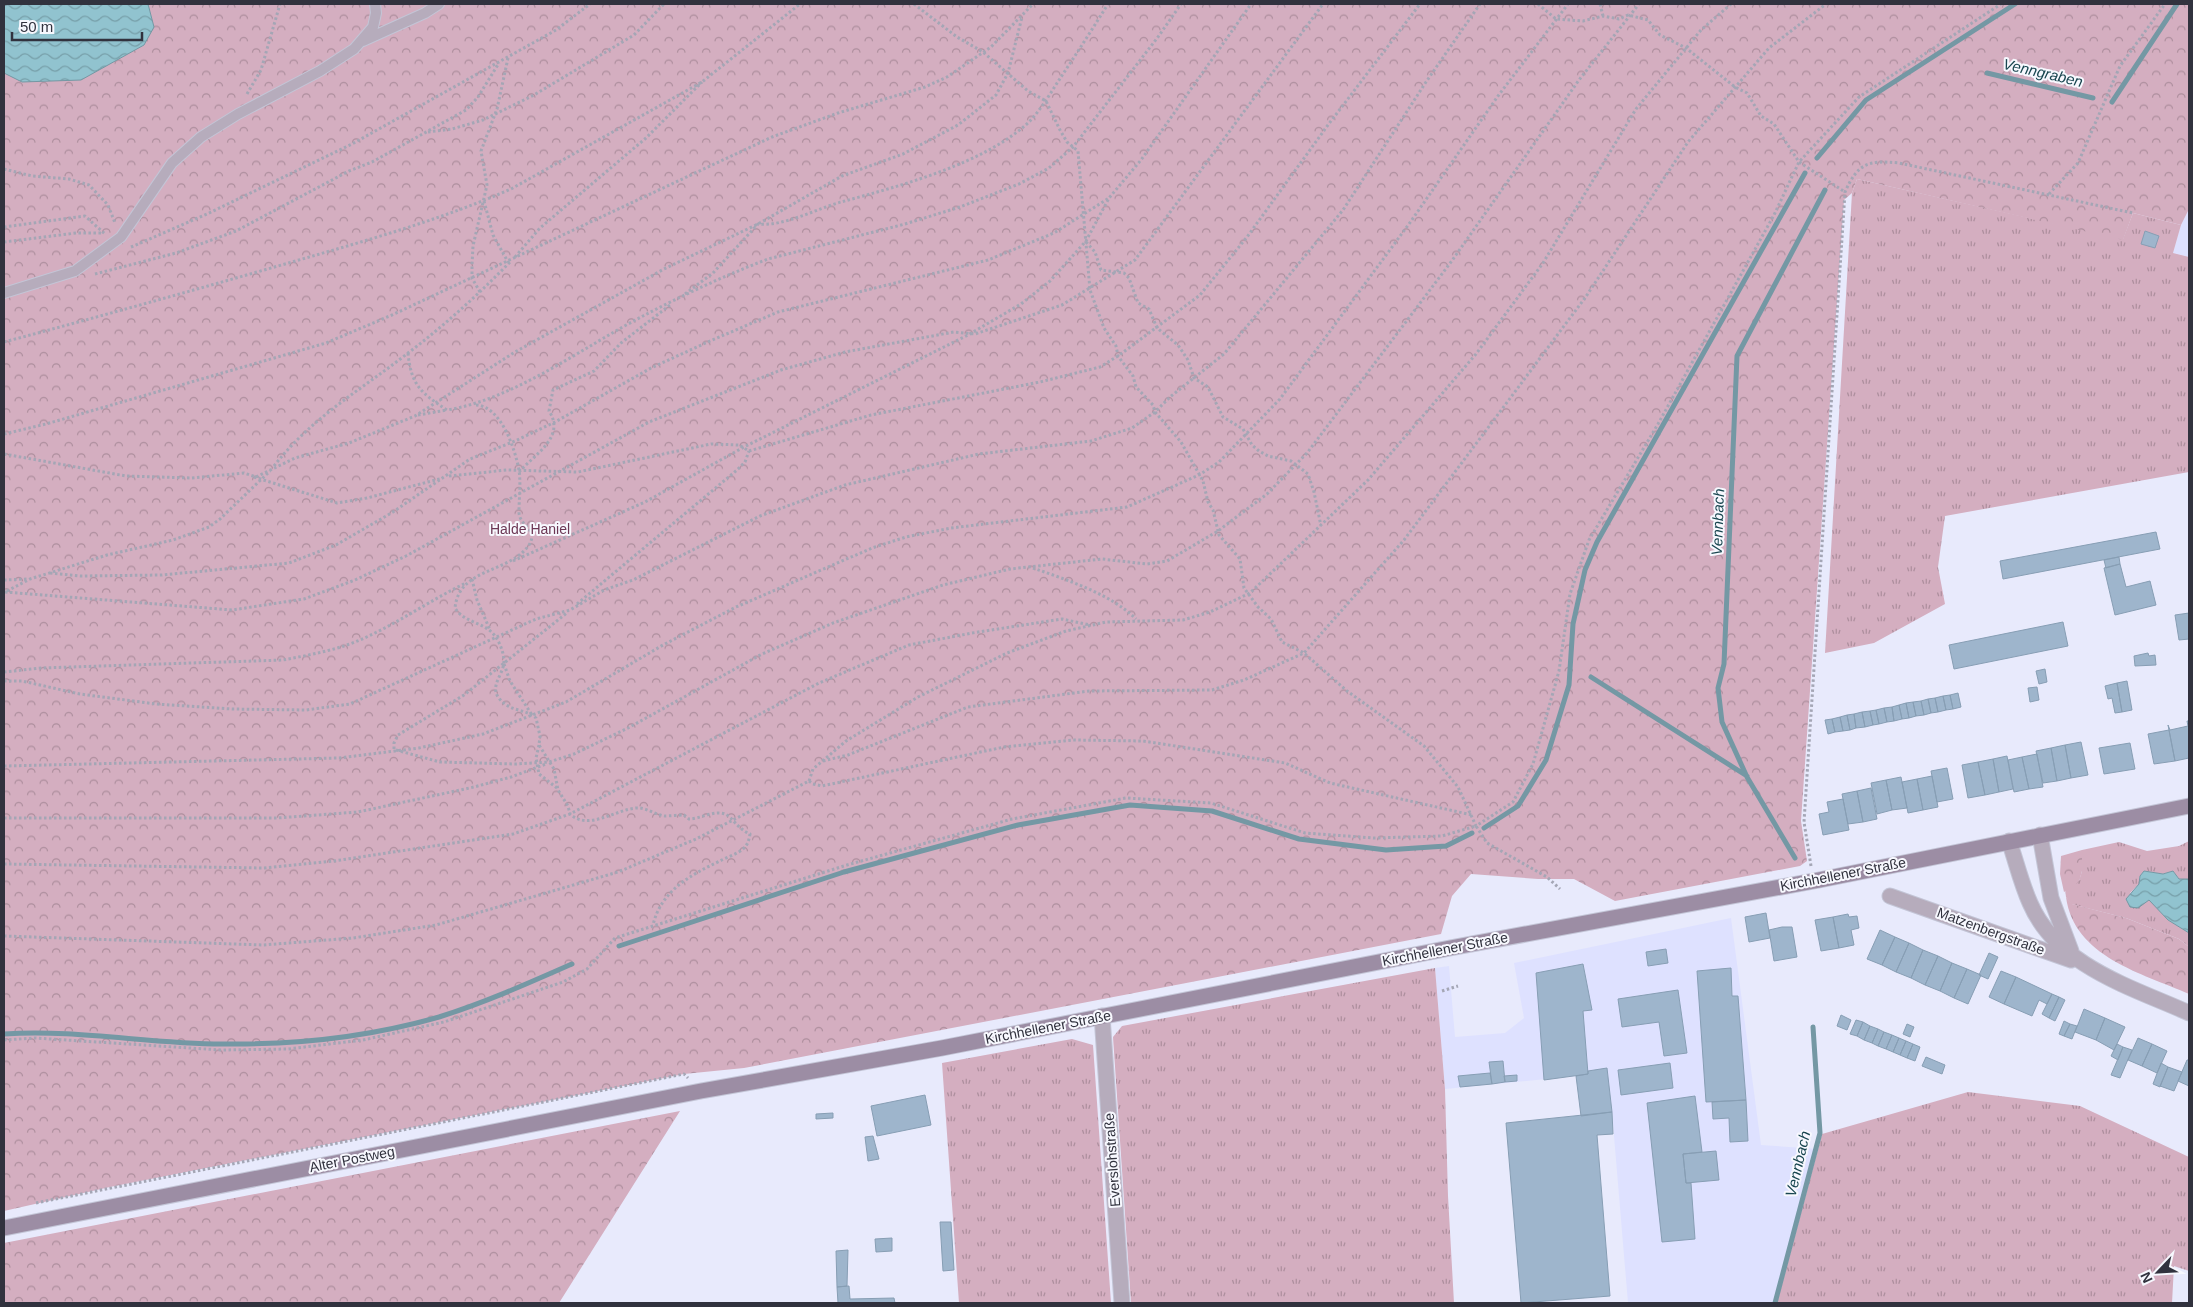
<svg xmlns="http://www.w3.org/2000/svg" width="2193" height="1307" font-family="Arial,sans-serif">
	<style>
		.built { fill: #dee1ff }
		.grass { fill: url(#grass-tufts) }
		.forest { fill: url(#forest-crowns) }
		.water { fill: url(#water-waves); stroke: #7498a4 }
		.lines { fill: none; stroke-linecap: round; stroke-linejoin: round }
		.stream { stroke: #7498a4; stroke-width: 5 }
		.building { fill: #9eb5cc; stroke: #879eb4 }
		.lane-casing { stroke: #c3c5d6; stroke-width: 12 }
		.street-casing { stroke: #c3c5d6; stroke-width: 17 }
		.secondary-casing { stroke: #c3c5d6; stroke-width: 17 }
		.path { stroke: #a4a6b5; stroke-width: 3; stroke-dasharray: 2.5 2.5; stroke-linecap: butt }
		.lane { stroke: #b6acbc; stroke-width: 10 }
		.street { stroke: #b6acbc; stroke-width: 15 }
		.secondary { stroke: #9c8da4; stroke-width: 15 }
		.labels { text-anchor: middle; stroke-width: 4; stroke-linejoin: round; paint-order: stroke }
		.park-label { font-size: 14px; fill: #6c3754; stroke: #f7f8fe }
		.street-label { font-size: 14px; fill: #31323e; stroke: #f7f8fe }
		.water-label { font-size: 15px; font-style: italic; fill: #18454f; stroke: #f7f8fe }
	</style>
	<defs>
		<pattern id="grass-tufts" width="24" height="20" patternUnits="userSpaceOnUse" patternTransform="scale(1.25)"><rect width="24" height="20" fill="#d4aec0"/><path d="M3 7l-1-3M5 7V3M7 7l1-3M15 17l-1-3M17 17v-4M19 17l1-3" fill="none" stroke="#ad8e9d"/></pattern>
		<pattern id="forest-crowns" width="20" height="18" patternUnits="userSpaceOnUse" patternTransform="scale(1.25)"><rect width="20" height="18" fill="#d4aec0"/><path d="M2 6a3 3 0 1 1 6 0M12 15a3 3 0 1 1 6 0" fill="none" stroke="#ad8e9d"/></pattern>
		<pattern id="water-waves" width="16" height="10" patternUnits="userSpaceOnUse" patternTransform="scale(1.25)"><rect width="16" height="10" fill="#91c3cf"/><path d="M0 5q4-4 8 0t8 0" fill="none" stroke="#779fa9"/></pattern>
	</defs>
	<rect width="100%" height="100%" fill="#e8eafc"/>
	<path class="built" d="M2189,209V257L2173,253L2181,225Z
		M1731,918L1761,1145L1818,1149L1780,1292L1773,1303H1628L1612,1112L1581,1116L1576,1076L1445,1089L1435,968L1449,966L1455,1037L1505,1033L1524,1018L1514,963Z"/>
	<path class="grass" d="M1857,179L2123,239L2133,213L2181,225L2173,253L2189,257V472L1945,516L1938,567L1945,604L1874,643L1825,653L1852,193Z
		M2189,841V879H2179L2173,871L2163,874L2144,871L2140,876L2139,884L2130,893L2144,902L2149,899L2168,920L2189,933V947L2179,939L2126,918L2071,904L2066,897L2065,889L2079,881L2082,871V850L2119,842L2147,851L2179,846Z
		M1435,968L1445,1089L1448,1196L1454,1303H1131L1113,1037L1122,1026Z
		M1072,1039L1093,1045L1111,1303H959L942,1063Z
		M1968,1092L2080,1106L2189,1157V1271L2174,1266L2172,1303H1777L1822,1134Z"/>
	<path class="forest" d="M4,4H2189V209L2181,225L2133,213L2123,240L1857,179L1852,193L1844,200L1801,821L1807,861L1800,866L1615,901L1574,879H1538L1471,874L1452,896L1441,934L744,1068L684,1074L110,1187L4,1211Z
		M2082,850V871L2079,882L2064,892L2060,874L2061,856Z
		M2066,897L2072,904L2126,918L2179,939L2189,947V994C2142,973 2074,957 2066,897Z
		M680,1111L559,1303H4V1243Z"/>
	<path class="water" d="M10,4H148L154,27L144,45L81,80L22,82L4,73V6Z
		M2144,871L2163,874L2173,871L2179,879H2189V933L2168,920L2149,900L2138,908L2130,907L2126,899L2139,884L2140,876Z"/>
	<g class="lines">
		<path class="stream" d="M1987,73L2093,98
			M2112,102L2177,4
			M1817,158L1866,100L2015,4
			M1591,677L1747,776
			M1484,828L1518,806L1546,760L1569,685L1573,624L1585,570L1597,542L1805,173
			M1795,858L1747,777L1722,722L1718,688L1724,664L1737,356L1825,190
			M619,946L844,872L1018,825L1130,805L1212,811L1299,839L1386,850L1446,846L1472,833
			M4,1034C77,1029 149,1044 222,1044C295,1045 369,1037 439,1017C484,1003 529,983 572,964
			M1775,1303L1820,1133L1813,1027"/>
	</g>
	<path class="building" d="M2145,231L2159,236L2155,248L2141,244Z
		M2156,532L2160,549L2003,579L2000,561Z
		M2119,557L2120,564L2106,568L2104,560Z
		M2120,564L2126,587L2150,581L2156,605L2115,615L2104,568Z
		M2189,613V639L2179,640L2175,615Z
		M2063,622L2068,646L1954,669L1949,645Z
		M2148,653L2149,656L2155,655L2156,665L2135,666L2134,656Z
		M2045,669L2047,682L2039,684L2036,671Z
		M2127,681L2132,710L2122,712L2117,683Z
		M2117,683L2122,712L2115,713L2112,698L2108,699L2105,686Z
		M2037,687L2039,700L2030,702L2028,688Z
		M1958,693L1961,707L1953,709L1950,695Z
		M1950,695L1953,709L1946,710L1943,696Z
		M1943,696L1946,710L1938,712L1935,698Z
		M1935,698L1938,712L1931,713L1928,699Z
		M1928,699L1931,713L1924,715L1921,701Z
		M1921,701L1924,715L1916,716L1913,702Z
		M1913,702L1916,716L1909,718L1906,703Z
		M1906,703L1909,718L1902,719L1899,705Z
		M1899,705L1902,719L1894,721L1892,707Z
		M1892,707L1894,721L1887,722L1884,708Z
		M1884,708L1887,722L1879,724L1876,710Z
		M1876,710L1879,724L1873,725L1870,711Z
		M1870,711L1873,725L1865,727L1862,712Z
		M1862,712L1865,727L1856,728L1854,714Z
		M1854,714L1856,728L1850,730L1847,715Z
		M1847,715L1850,730L1843,731L1840,717Z
		M1840,717L1843,731L1835,732L1832,719Z
		M1832,719L1835,732L1828,734L1825,720Z
		M2187,721H2189V758L2175,761L2168,725L2170,730L2188,726Z
		M2169,730L2175,761L2154,764L2148,734Z
		M2081,742L2088,775L2071,778L2065,745Z
		M2130,743L2135,769L2104,774L2099,748Z
		M2065,745L2071,778L2057,781L2051,748Z
		M2051,748L2057,781L2043,783L2036,751Z
		M2037,754L2043,787L2029,789L2022,757Z
		M2007,756L2013,789L1999,792L1993,759Z
		M2022,757L2029,789L2014,792L2008,760Z
		M1993,759L1999,792L1985,795L1978,762Z
		M1978,762L1985,795L1968,798L1962,765Z
		M1947,768L1953,799L1937,802L1931,771Z
		M1932,776L1938,807L1923,810L1917,779Z
		M1901,777L1907,808L1892,810L1886,780Z
		M1917,779L1923,810L1908,813L1902,782Z
		M1886,780L1892,810L1877,814L1871,783Z
		M1871,788L1877,819L1863,822L1857,791Z
		M1857,791L1863,822L1848,824L1842,794Z
		M1843,799L1849,830L1823,835L1819,814L1829,812L1827,802Z
		M1766,913L1770,938L1749,942L1745,917Z
		M1848,914L1849,917L1857,916L1859,928L1851,930L1854,945L1839,948L1833,917Z
		M1833,917L1839,948L1821,951L1815,920Z
		M1782,927H1792L1797,957L1774,961L1769,930Z
		M1880,930L1895,937L1882,965L1867,959Z
		M1895,937L1909,943L1896,972L1882,965Z
		M1909,943L1923,950L1911,978L1896,972Z
		M1666,949L1668,963L1648,966L1646,952Z
		M1923,950L1938,956L1925,985L1911,978Z
		M1989,953L1998,957L1988,979L1979,975Z
		M1938,956L1952,963L1940,991L1925,985Z
		M1952,963L1967,969L1954,998L1940,991Z
		M1583,964L1592,1010L1583,1011L1588,1074L1544,1080L1536,973Z
		M1731,968L1732,996H1738L1746,1100L1706,1102L1697,971Z
		M1967,969L1981,975L1968,1004L1954,998Z
		M2001,971L2016,977L2004,1004L1989,997Z
		M2016,977L2052,994L2047,1004L2039,1000L2032,1016L2004,1004Z
		M1678,990L1687,1053L1664,1056L1659,1022L1622,1027L1618,999Z
		M2052,994L2059,997L2049,1018L2042,1014Z
		M2059,997L2065,1000L2055,1021L2049,1018Z
		M2084,1009L2105,1018L2096,1040L2075,1032Z
		M1841,1015L1851,1020L1847,1030L1837,1026Z
		M2105,1018L2125,1027L2114,1050L2096,1040Z
		M1856,1020L1863,1022L1857,1036L1850,1034Z
		M2064,1021L2070,1024L2064,1036L2059,1034Z
		M1863,1022L1870,1026L1864,1040L1857,1036Z
		M1907,1024L1914,1027L1910,1037L1903,1034Z
		M2070,1024L2077,1026L2072,1039L2064,1036Z
		M1870,1026L1878,1029L1872,1043L1864,1040Z
		M1878,1029L1884,1032L1878,1046L1872,1043Z
		M1884,1032L1892,1035L1886,1049L1878,1046Z
		M1892,1035L1899,1038L1893,1052L1886,1049Z
		M1899,1038L1906,1041L1900,1055L1893,1052Z
		M2138,1038L2152,1044L2142,1066L2128,1060Z
		M1906,1041L1913,1044L1907,1058L1900,1055Z
		M1913,1044L1920,1047L1915,1061L1907,1058Z
		M2117,1044L2123,1047L2118,1060L2111,1056Z
		M2152,1044L2167,1051L2157,1073L2142,1066Z
		M2123,1047L2132,1050L2120,1078L2111,1075Z
		M1926,1057L1945,1065L1942,1074L1922,1066Z
		M2187,1060H2189V1086L2178,1081Z
		M1503,1061L1505,1082L1492,1084L1489,1062Z
		M1670,1063L1673,1088L1621,1095L1618,1070Z
		M2161,1063L2168,1067L2160,1087L2153,1084Z
		M2168,1067L2182,1072L2174,1091L2160,1086Z
		M1607,1068L1612,1112L1581,1116L1576,1076L1588,1074V1071Z
		M1490,1073L1492,1084L1460,1087L1458,1076Z
		M1517,1075V1081L1505,1082L1504,1076Z
		M925,1095L931,1125L877,1136L871,1106Z
		M1695,1096L1702,1152L1683,1154L1686,1183H1691L1695,1239L1662,1242L1647,1103Z
		M1746,1100L1748,1141L1730,1142L1729,1118L1713,1119L1712,1102Z
		M1612,1112L1613,1134L1597,1135L1610,1296L1521,1303L1506,1123Z
		M833,1113V1118L816,1119V1114Z
		M873,1136L879,1159L868,1161L865,1137Z
		M1716,1151L1719,1180L1686,1183L1683,1154Z
		M940,1222H951L954,1270L943,1271Z
		M892,1238V1251L876,1252L875,1239Z
		M848,1250L847,1286L837,1287L836,1251Z
		M849,1286L850,1299L894,1298L895,1303H838L837,1287Z"/>
	<g class="lines">
		<g class="lane-casing">
			<path id="lane" d="M363,41L425,13L439,4
				M4,293L75,271L121,237L172,163L201,137L238,114L320,71L354,49L373,27L376,13L375,4"/>
		</g>
		<g class="street-casing">
			<path id="street" d="M2040,835L2051,898L2071,951
				M2009,841C2016,861 2021,883 2030,903C2057,966 2131,987 2189,1013
				M1890,896L2071,960
				M1102,1016L1122,1303"/>
		</g>
		<g class="secondary-casing">
			<path id="secondary" d="M4,1228L701,1091L942,1048L1450,948L1819,880L2189,806"/>
		</g>
		<path class="path" d="M914,4L957,37L983,52L1028,91L1046,101L1060,130L1067,142L1078,151L1090,290L1104,328L1116,346L1118,356L1133,376L1136,387L1153,405L1155,412L1181,442L1203,481L1208,502L1213,510L1219,535L1240,559L1244,588L1258,607L1271,619L1282,642L1304,653L1347,691L1424,746L1458,787L1476,826L1513,802L1533,764L1559,671L1570,594L1589,540L1658,424L1774,215L1799,162L1859,97L2001,4
			M1538,4L1556,19L1583,21L1603,16L1619,19L1628,15L1648,20L1660,35L1686,48L1735,87L1747,93L1761,116L1774,124L1799,162L1845,192
			M1600,4L1603,16
			M247,94L261,70L280,4
			M428,132L452,129L483,120L534,95L634,35L664,4
			M4,169L32,176L69,179L89,185L108,205L115,223
			M2049,194L2078,163L2120,66L2165,4
			M484,201L493,235L508,262
			M4,227L85,216L105,234
			M4,242L76,233H101
			M1086,242L1095,252L1101,270L1124,273L1129,278L1138,303L1149,309L1157,328L1178,345L1188,360L1194,378L1208,387L1223,417L1243,429L1252,445L1259,451L1268,456L1291,461L1308,474L1314,492L1321,526
			M131,247L207,214L352,144L556,30L590,4
			M515,257L540,228L646,138L702,82
			M95,274L176,253L236,231L349,171L372,162L466,110L478,97L499,63
			M480,292L472,278V265L473,246L487,185L481,151L497,109L508,58
			M685,294L713,273L758,224C783,227 816,209 841,202C900,186 983,164 1028,123C1041,110 1051,92 1061,77C1077,53 1093,28 1108,4
			M4,342C98,317 191,291 285,264C361,242 438,221 511,189L702,82L800,4
			M408,353C411,385 421,393 447,410C515,399 583,347 643,316C683,295 726,275 768,259L905,224L960,207L1019,184L1049,168L1073,147L1158,37L1181,4
			M476,405C501,406 515,449 519,470C521,484 519,498 519,512C519,526 539,529 529,545C509,574 459,567 455,608C464,623 485,622 495,636C500,643 504,653 504,662C503,677 485,689 505,704C514,711 527,710 536,718L540,736L539,745L554,769L558,790L568,806L570,814C588,831 615,810 636,808C646,807 655,815 665,816C669,816 679,815 684,815L689,819C700,819 714,810 725,814C732,817 738,829 750,834C749,840 748,844 744,848C738,854 727,857 720,861C690,875 661,891 653,925
			M418,415L447,410
			M4,434L46,424L326,343L392,315L772,137L838,113L925,87L947,77L991,47L1033,4
			M749,451L871,415L1040,382L1100,367L1118,356L1200,295L1247,237L1328,125L1420,4
			M4,454L126,476L192,478L244,473L256,477L295,458L349,443L415,416L515,352L664,269L758,224L842,176L903,154L958,125L996,95L1008,73L1022,17
			M274,466C312,417 361,390 408,353C445,325 479,294 511,261
			M519,472C535,454 566,437 549,411L553,390L594,371L621,343L670,305
			M449,476L507,470L578,472L711,444L739,445L749,451
			M254,477L337,503L367,498L443,478
			M513,561L645,502L744,447L968,335L1021,304L1050,281L1086,241L1109,198L1141,160L1251,4
			M1033,568C1067,580 1111,594 1136,619
			M50,573L81,576L162,575L289,563L336,545L393,512L470,459L515,441L555,422L651,368L710,341L778,312L988,260L1054,233L1109,198
			M472,579L477,600L490,630
			M4,580L28,579
			M7,591L30,579L107,555L173,540L209,527L220,519L270,471
			M5,592L232,610L304,599L355,580L406,556L649,422L781,370L845,352L954,332L975,334L1062,305L1135,260L1323,4
			M577,604L737,470L745,462L749,451
			M504,664L510,681L532,715
			M4,672L41,668L283,660C304,656 326,652 347,645C389,630 426,602 466,583
			M4,681H22L80,694L156,704L232,709L306,710L350,704L536,619L570,610L604,590L633,580L760,516L845,485L979,454L1091,441L1132,428L1155,412L1170,397L1224,354L1343,210L1426,82L1480,4
			M539,745L536,758L539,774L557,788
			M394,749V743L398,735L464,695L568,612
			M396,750L440,762L515,764L549,762L574,754L628,728L762,654L833,623L943,585L1010,569L1102,559L1147,564L1167,561L1218,531L1267,494L1307,453L1451,262L1579,80L1639,4
			M823,761L848,755L968,707L1089,691L1212,690L1244,680L1304,653L1404,540L1585,298L1688,142L1769,48L1826,4
			M4,766L339,758L419,748L483,734L566,702L663,645L736,607L872,548L906,537L951,528L1127,507L1199,475L1219,462L1280,399L1409,224L1498,96L1568,4
			M809,781L813,769L846,741L918,697L1007,653L1066,631L1106,622L1183,620L1210,612L1250,593L1368,480L1476,354L1543,263L1636,109L1701,30L1731,4
			M809,781L813,784L822,786L1004,747L1073,740L1143,741L1285,763L1330,783L1472,815
			M4,818H277L358,812L474,787L511,777L546,764
			M4,864L264,868L334,861L513,834L570,814L819,683L909,645L972,633L1062,619L1090,625
			M1811,866L1804,822L1845,192C1858,163 1868,160 1899,163L2133,213
			M4,936L263,945L353,938L436,925L618,872L696,839L809,781
			M1442,991L1458,986
			M4,1040L35,1038L221,1050L288,1049L363,1040L444,1022L563,982L587,969L615,938L847,865L1012,819L1126,798L1211,803L1305,833L1374,838L1442,836L1476,826L1487,843L1547,877L1560,889
			M36,1203L684,1074L688,1078"/>
		<use href="#lane" class="lane"/>
		<use href="#street" class="street"/>
		<use href="#secondary" class="secondary"/>
	</g>
	<g class="labels">
		<g class="park-label">
			<text x="530" y="534">Halde Haniel</text>
		</g>
		<g class="street-label">
			<text transform="translate(1843 874) rotate(-11)" y="5">Kirchhellener Straße</text>
			<text transform="translate(1991 931) rotate(20)" y="5">Matzenbergstraße</text>
			<text transform="translate(1445 949) rotate(-11)" y="5">Kirchhellener Straße</text>
			<text transform="translate(1048 1027) rotate(-11)" y="5">Kirchhellener Straße</text>
			<text transform="translate(352 1159) rotate(-11)" y="5">Alter Postweg</text>
			<text transform="translate(1112 1160) rotate(-94)" y="5">Everslohstraße</text>
		</g>
		<g class="water-label">
			<text transform="translate(2043 73) rotate(13)" y="5">Venngraben</text>
			<text transform="translate(1718 522) rotate(-88)" y="5">Vennbach</text>
			<text transform="translate(1798 1164) rotate(-77)" y="5">Vennbach</text>
		</g>
	</g>
	<rect width="2193" height="1307" fill="none" stroke="#31323e" stroke-width="10"/>
	<g transform="translate(2158 1272) rotate(245)" stroke="#f7f8fe" stroke-width="4" paint-order="stroke">
	<path d="M0-4L9 19L0 12L-9 19Z" fill="#31323e"/>
	<text y="-8" font-size="14" font-weight="bold" text-anchor="middle" fill="#31323e">N</text>
	</g>
	<path d="M12 32v8h130v-8" fill="none" stroke="#31323e" stroke-width="2.5"/>
	<text x="20" y="32" font-size="15" fill="#31323e" stroke="#f7f8fe" stroke-width="4" paint-order="stroke">50 m</text>
</svg>
